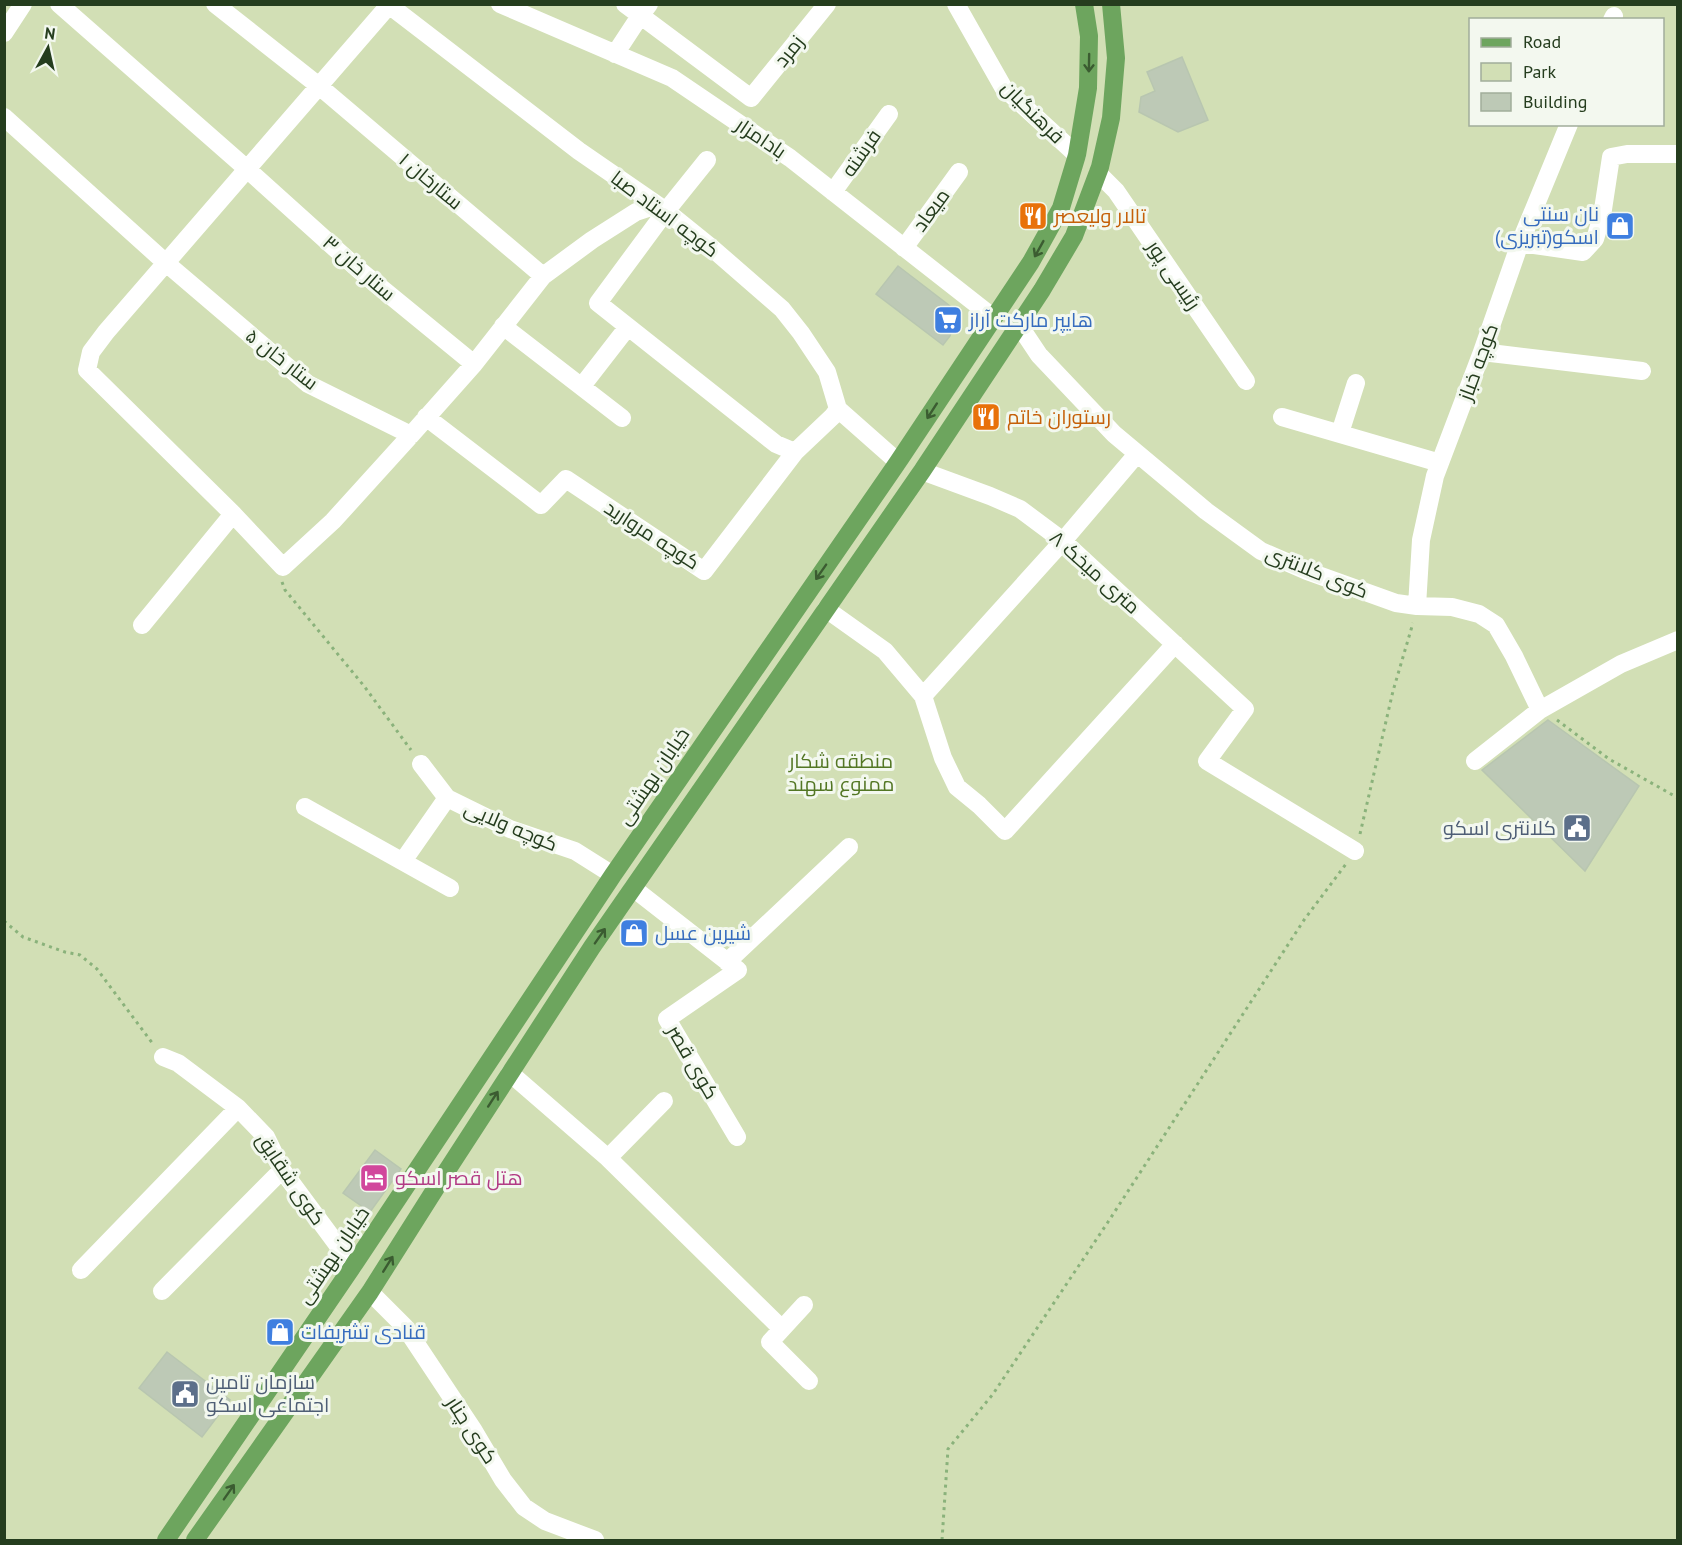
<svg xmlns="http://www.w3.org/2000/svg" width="1682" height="1545" font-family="'PT Sans',Cairo,sans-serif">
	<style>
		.green { fill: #d2dfb5; fill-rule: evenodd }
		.building { fill: #bdc9b6; stroke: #b8c6b0; stroke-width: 1.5 }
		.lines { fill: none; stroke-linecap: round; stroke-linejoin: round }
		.path { stroke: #8ab27b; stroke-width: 3; stroke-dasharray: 3 4.5; stroke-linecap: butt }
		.minor { stroke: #fff; stroke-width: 18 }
		.major { stroke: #6da55e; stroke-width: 18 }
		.oneway { stroke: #3b5c31 }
		.labels { text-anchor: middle; stroke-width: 6; stroke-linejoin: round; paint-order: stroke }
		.street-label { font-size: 20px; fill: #253d1e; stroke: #f3f8ef }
		.shop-label { font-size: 20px; fill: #366cbe; stroke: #f3f8ef; text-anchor: start }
		.food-label { font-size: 20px; fill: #c56008; stroke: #f3f8ef; text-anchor: start }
		.park-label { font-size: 20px; fill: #537724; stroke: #f3f8ef }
		.service-label { font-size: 20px; fill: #4e5e75; stroke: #f3f8ef; text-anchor: end }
		.hotel-label { font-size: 20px; fill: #b23c85; stroke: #f3f8ef; text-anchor: start }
	</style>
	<rect width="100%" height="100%" fill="#e4ebde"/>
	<path class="green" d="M5,5H1677V1540H5ZM1470,20H1662V124H1470Z"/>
	<path class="building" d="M1182,57L1208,120L1178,132L1139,112L1141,97L1155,91L1147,72Z
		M898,266L950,306L954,314L953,326L950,336L943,345L876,294Z
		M1548,720L1639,786L1585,871L1482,770Z
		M375,1150L401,1169L370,1212L343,1193Z
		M167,1352L230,1400L202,1437L139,1388Z"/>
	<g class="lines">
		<path class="path" d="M282,582L285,590L364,686L411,750
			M1557,720L1609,759L1678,798
			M1360,834L1393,691L1413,623
			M4,921L23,937L65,952L80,955L97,969L153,1044
			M942,1540L948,1449L993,1394L1108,1222L1304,920L1346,864"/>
		<path class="minor" d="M59,4L247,169L358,269L474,364
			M215,4L319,86L543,276
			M390,4L106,332L91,352L87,370L233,514L283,567L333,521L411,435L474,364L543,276L592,240L636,212L657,205
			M500,4L672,78L790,158L994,318
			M625,4L751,98L827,4
			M956,4L1003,87L1077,155
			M389,5L579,151L666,211L713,249L782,309L801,333L827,372L838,409L898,462
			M1612,20L1614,16
			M4,33L23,4
			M615,54L640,16L649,4
			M4,117L166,263L308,384L411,435
			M707,160L666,211L598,303L776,444L795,452L833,416L838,409
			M1098,173L1116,191L1246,381
			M833,192L889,114
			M1520,243L1583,252L1595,239L1602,216L1611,157L1627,154H1678
			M904,248L959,172
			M1019,325L1039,355L1114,434L1206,511L1261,551L1307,571L1396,603L1417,606L1452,607L1479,614L1496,625L1514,656L1540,710
			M503,326L622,418
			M1482,352L1642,371
			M582,386L627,328
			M426,417L541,505L566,479L704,571L795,452
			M1282,417L1440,463
			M1340,433L1356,383
			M922,471L990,496L1020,509L1063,541L1245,709L1207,761L1355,851
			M1417,606L1421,540L1435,476L1482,352L1520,243L1569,124
			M826,609L885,651L923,696L943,758L957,787L979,805L1005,831L1175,644
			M142,625L233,514
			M923,696L1063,541L1137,454
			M1475,761L1540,710L1621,664L1678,640
			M421,764L447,798L510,829L575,851L613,875
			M305,807L450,888
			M403,861L447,798
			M633,888L738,970L667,1019L737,1137
			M727,962L849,847
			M163,1057L178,1063L238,1108L266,1137L282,1170L353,1266
			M510,1073L608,1158L782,1329
			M608,1158L664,1101
			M81,1270L238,1108
			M162,1291L282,1170
			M370,1292L405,1327L474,1431L503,1480L524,1507L545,1521L595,1540
			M804,1305L770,1342L809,1381"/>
		<path class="major" d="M166,1540L353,1266L613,875L898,462L1031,262L1061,208L1077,155L1088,88L1089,36L1084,4
			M195,1540L370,1292L446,1172L592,947L922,471L1042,290L1074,236L1100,167L1111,118L1116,58L1111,4"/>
	</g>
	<defs><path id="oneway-shaft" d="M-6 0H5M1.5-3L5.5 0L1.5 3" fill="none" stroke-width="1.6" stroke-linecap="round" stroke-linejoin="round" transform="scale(1.5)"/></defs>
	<g class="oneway">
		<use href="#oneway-shaft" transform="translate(1089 63) rotate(91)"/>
		<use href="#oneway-shaft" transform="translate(1039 249) rotate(119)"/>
		<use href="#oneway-shaft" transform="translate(932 411) rotate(123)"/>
		<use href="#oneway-shaft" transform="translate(821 572) rotate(125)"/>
		<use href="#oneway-shaft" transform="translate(600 936) rotate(-55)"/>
		<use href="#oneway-shaft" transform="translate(493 1099) rotate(-57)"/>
		<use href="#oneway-shaft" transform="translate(388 1264) rotate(-58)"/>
		<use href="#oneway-shaft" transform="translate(229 1492) rotate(-55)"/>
	</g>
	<defs>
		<g id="restaurant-square" transform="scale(1.5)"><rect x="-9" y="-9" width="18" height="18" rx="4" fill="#e8710a" stroke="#f3f8ef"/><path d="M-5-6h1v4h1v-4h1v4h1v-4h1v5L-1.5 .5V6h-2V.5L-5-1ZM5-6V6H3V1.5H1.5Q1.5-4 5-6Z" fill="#fff"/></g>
		<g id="shop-square" transform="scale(1.5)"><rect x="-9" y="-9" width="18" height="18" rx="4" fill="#3f7fe0" stroke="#f3f8ef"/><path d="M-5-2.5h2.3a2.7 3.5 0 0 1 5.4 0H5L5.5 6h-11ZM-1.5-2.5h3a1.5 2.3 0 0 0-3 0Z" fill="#fff"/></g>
		<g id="supermarket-square" transform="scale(1.5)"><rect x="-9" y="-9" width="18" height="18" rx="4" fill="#3f7fe0" stroke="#f3f8ef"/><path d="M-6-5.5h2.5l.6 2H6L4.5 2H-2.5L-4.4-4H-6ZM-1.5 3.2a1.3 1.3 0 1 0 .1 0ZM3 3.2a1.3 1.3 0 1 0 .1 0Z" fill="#fff"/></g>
		<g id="civic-square" transform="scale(1.5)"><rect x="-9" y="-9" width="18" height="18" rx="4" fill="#5c6f8a" stroke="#f3f8ef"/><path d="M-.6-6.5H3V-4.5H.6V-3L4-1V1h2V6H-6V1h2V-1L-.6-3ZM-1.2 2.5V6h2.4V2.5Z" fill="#fff"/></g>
		<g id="hotel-square" transform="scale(1.5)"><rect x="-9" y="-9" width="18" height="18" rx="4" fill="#d1479c" stroke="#f3f8ef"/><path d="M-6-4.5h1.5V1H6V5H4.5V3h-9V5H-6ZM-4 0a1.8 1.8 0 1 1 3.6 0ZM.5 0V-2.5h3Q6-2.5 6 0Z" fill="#fff"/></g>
	</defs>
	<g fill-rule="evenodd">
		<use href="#restaurant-square" x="1033" y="216"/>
		<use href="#shop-square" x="1620" y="226"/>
		<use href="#supermarket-square" x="948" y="320"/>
		<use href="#restaurant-square" x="986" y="417"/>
		<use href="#civic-square" x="1577" y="828"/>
		<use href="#shop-square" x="634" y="933"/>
		<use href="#hotel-square" x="374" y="1178"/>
		<use href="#shop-square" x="280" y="1332"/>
		<use href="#civic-square" x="185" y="1394"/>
	</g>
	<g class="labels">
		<g class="street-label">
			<text transform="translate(789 51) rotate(-51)" y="7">زمرد</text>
			<text transform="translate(1033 112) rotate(45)" y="7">فرهنگیان</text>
			<text transform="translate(761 138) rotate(34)" y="7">بادامزار</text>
			<text transform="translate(861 153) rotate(-55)" y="7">فرشته</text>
			<text transform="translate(431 181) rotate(40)" y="7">ستارخان ۱</text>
			<text transform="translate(931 210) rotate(-54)" y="7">میعاد</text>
			<text transform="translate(665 214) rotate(37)" y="7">کوچه استاد صبا</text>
			<text transform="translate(359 268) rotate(41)" y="7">ستار خان ۳</text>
			<text transform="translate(1174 275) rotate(56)" y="7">رئیسی پور</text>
			<text transform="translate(282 359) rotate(38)" y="7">ستار خان ۵</text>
			<text transform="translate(1478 362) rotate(-70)" y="7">کوچه خباز</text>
			<text transform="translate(652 535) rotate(33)" y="7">کوچه مروارید</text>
			<text transform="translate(1095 572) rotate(42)" y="7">۸ متری میخک</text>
			<text transform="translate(1317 572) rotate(22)" y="7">کوی کلانتری</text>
			<text transform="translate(653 776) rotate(-56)" y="7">خیابان بهشتی</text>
			<text transform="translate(511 826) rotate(23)" y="7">کوچه ولایی</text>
			<text transform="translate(693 1062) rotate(60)" y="7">کوی قصر</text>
			<text transform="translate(291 1179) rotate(56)" y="7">کوی شقایق</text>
			<text transform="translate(333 1255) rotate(-56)" y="7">خیابان بهشتی</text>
			<text transform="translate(472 1430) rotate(57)" y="7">کوی چنار</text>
		</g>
		<g class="shop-label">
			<text x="1599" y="221" text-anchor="end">نان سنتی<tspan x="1599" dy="23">اسکو(تبریزی)</tspan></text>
			<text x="969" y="327">هایپر مارکت آراز</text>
			<text x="655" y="940">شیرین عسل</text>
			<text x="301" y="1339">قنادی تشریفات</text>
		</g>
		<g class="food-label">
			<text x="1054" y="223">تالار ولیعصر</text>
			<text x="1007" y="424">رستوران خاتم</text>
		</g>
		<g class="park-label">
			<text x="841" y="768">منطقه شکار<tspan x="841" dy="23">ممنوع سهند</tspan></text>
		</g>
		<g class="service-label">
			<text x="1556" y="835">کلانتری اسکو</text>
			<text x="206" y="1389" text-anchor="start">سازمان تامین<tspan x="206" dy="23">اجتماعی اسکو</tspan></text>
		</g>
		<g class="hotel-label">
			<text x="395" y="1185">هتل قصر اسکو</text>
		</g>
	</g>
	<rect width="1682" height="1545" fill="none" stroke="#253d1e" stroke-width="12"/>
	<rect x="1469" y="18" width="195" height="108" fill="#f3f8ef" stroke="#a1ad9b" stroke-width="1.5"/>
	<rect x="1481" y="38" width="30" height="9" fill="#6da55e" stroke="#a1ad9b" stroke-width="1.5"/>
	<text x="1523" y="48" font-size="18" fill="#253d1e">Road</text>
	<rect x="1481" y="63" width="30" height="18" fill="#d2dfb5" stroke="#a1ad9b" stroke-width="1.5"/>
	<text x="1523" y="78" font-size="18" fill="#253d1e">Park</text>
	<rect x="1481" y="93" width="30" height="18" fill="#bdc9b6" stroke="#a1ad9b" stroke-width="1.5"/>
	<text x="1523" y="108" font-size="18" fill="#253d1e">Building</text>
	<g transform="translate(48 48) rotate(8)" stroke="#f3f8ef" stroke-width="4.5" paint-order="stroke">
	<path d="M0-4.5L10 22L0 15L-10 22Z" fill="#253d1e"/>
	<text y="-9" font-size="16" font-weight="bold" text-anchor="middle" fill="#253d1e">N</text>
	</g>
</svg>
